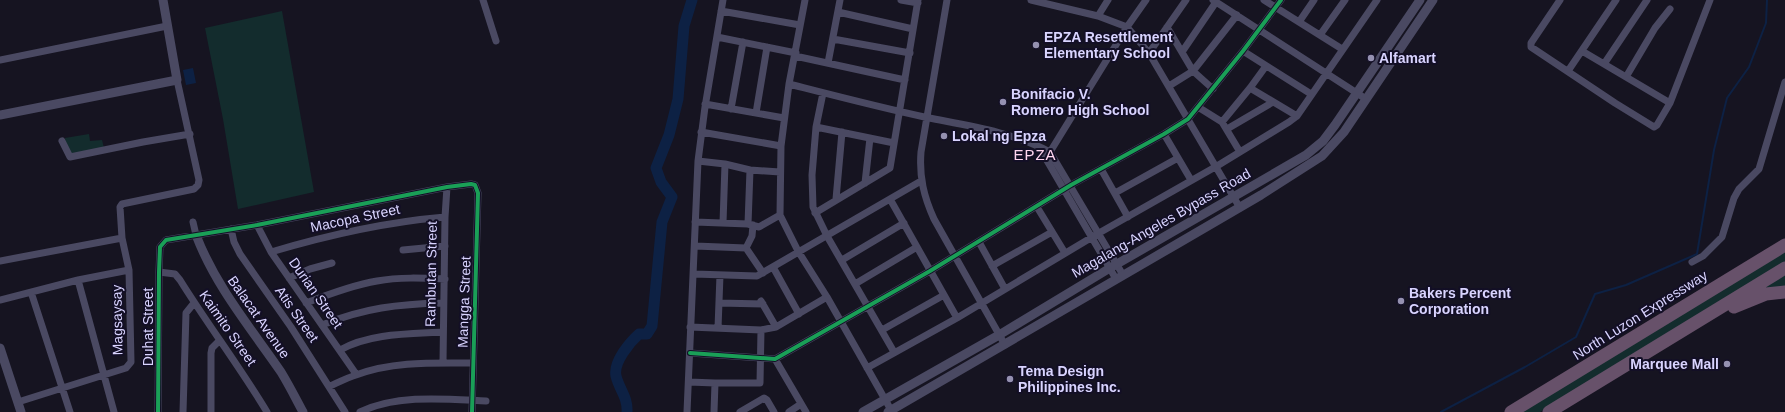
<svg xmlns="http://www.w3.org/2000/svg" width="1785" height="412" font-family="Arial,sans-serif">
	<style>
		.green { fill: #132c2d }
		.water { fill: #0d2144 }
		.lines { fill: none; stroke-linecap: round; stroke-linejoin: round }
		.stream { stroke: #0d2144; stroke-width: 2 }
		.river { stroke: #0d2144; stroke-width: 11 }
		.minor { stroke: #4a4962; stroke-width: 7 }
		.tertiary { stroke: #4a4962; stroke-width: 9 }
		.motorway { stroke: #67516a; stroke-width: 13 }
		.cycleway-casing { stroke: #130f26; stroke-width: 6 }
		.cycleway { stroke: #1a9f57; stroke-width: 4 }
		.poi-dot { fill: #9591b1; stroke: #130f26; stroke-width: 1.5 }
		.labels { text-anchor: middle; stroke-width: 4; stroke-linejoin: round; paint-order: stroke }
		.poi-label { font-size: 14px; font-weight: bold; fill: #d9d4ff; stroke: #130f26; text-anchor: start }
		.street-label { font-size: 14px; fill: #d9d4ff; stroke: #130f26 }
		.neighbourhood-label { font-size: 15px; letter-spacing: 1px; fill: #ffd6f0; stroke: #130f26 }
	</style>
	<rect width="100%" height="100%" fill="#161421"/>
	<path class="green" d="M282,11L314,192L238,209L223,119L205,28Z
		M89,134L90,141L102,140L104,148L67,154L65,138Z
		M1785,249V264L1540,412H1524L1523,410Z
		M1785,274V288L1754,293Z"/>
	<path class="water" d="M193,68L196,83L186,85L183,70Z"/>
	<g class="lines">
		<path class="stream" d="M1441,412L1525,367L1576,337L1595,294L1626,285L1697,254L1714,150L1727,98L1749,67L1766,23L1767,0"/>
		<path class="river" d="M627,412C628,397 619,389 616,376C613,362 630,342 639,334H647L652,326L662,222L672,197L661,182L656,168L669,135L678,99L684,26L692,0"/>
		<path class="minor" d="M483,0L496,41
			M805,0L789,84L781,146L780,215L798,251L827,297L891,410
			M901,0L918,3
			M947,0L921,152C919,177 924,197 934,219L1005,345
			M1031,0L1098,16L1127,27L1149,53L1240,208
			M1213,0L1366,99
			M1264,0L1342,49
			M1560,0L1531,43V47L1615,103L1654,127L1657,125L1670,103L1710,0
			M721,11L800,25
			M838,12L913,29
			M1098,16L1108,0
			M1299,22L1314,0
			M1167,27L1193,71L1213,89
			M1320,35L1345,0
			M717,37L796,53
			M833,39L910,53
			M1243,51L1311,94
			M1582,51L1604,64
			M1182,52L1216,2
			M1149,53L1186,0
			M795,56L905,80
			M0,60L167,26
			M828,63L840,0
			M1568,71L1616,0
			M1626,77L1604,64L1647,0
			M789,84C836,96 882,108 929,118C970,126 1012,132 1050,152L1123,275
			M1169,86L1193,71L1237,15
			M1250,88L1297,116
			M823,93L816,127L812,175L813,207L827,236L894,352
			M1670,103L1626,77L1655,28L1670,9
			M705,104L784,118
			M1198,107L1222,122L1240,152
			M731,109L743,42
			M756,113L767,47
			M1222,122L1250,88L1266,66
			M816,127L894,143
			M1227,129L1273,102
			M701,132L781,146
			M1164,134L1191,180
			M62,141L70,157L143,142L190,134
			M1042,152L1116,279
			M1043,157L1050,152L1127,27L1146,0
			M698,161L725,164L723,223
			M725,164L750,170
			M1101,169L1128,217
			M865,183L870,138
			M1115,193L1178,158
			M836,199L842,132
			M890,199L957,318
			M1037,207L1065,253
			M815,213L890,168L918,0
			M193,222L196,235
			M695,222L748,224L759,227L780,215
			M748,224L750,170L780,172
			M257,225L271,252L356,374
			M231,229L234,242L240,254L291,327L345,412
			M979,242L1005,289
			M695,246L746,248L763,273
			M746,248L752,236L753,225
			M403,250L445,246
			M271,252C328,235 386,222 445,217
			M842,260L904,223
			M0,261L122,238
			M1692,262L1703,256L1722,237L1734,198L1739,189L1759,169L1785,82
			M992,266L1052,232
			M773,267L799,314
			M159,272L175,274L180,280C208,325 240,367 267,412
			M694,274L757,276L921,181
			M289,278L310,269L332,263
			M78,280L114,412
			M855,284L917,247
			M31,292L70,412
			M0,300L78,280L129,270
			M761,301L776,327
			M306,303C329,294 353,285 377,281C399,277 422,278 445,279
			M719,303L763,304
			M322,325C364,308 398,304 443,303
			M690,327L761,330L776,327L827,297
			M718,328L720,275
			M882,330L944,295
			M340,350C370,333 410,334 443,332
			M690,353L775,359L930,271L1071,185L1164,134L1188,119L1243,51L1281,0
			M775,359L806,412
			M443,363L445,217L447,187
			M867,368L957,318L1099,233L1217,166L1289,122L1297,116L1377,0
			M689,382L715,383L714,412
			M715,383H760L761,330
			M330,386C339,382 347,378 356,375C393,361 434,363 473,363
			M18,402L126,368L131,362L129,270L122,238L120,207L122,204L194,189L198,185L199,180L177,80
			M158,412L159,272L160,247L166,240L257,225L447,187L471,184L475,185L478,193L472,412
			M183,412L186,313L194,303
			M211,412V353L212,348L219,341
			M360,412C398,394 445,399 486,401
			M687,412L698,161L705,107L723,0
			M740,412L764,398L767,400L774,412
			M789,412L801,404"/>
		<path class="tertiary" d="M0,115L177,80L163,0
			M196,235C216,287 250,327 281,372C289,385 296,399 303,412
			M0,348L21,412
			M863,412L999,335L1110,268L1306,155L1323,141L1335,125L1420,0
			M888,412L1177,244L1261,195L1322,156L1344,132L1433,0"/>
		<path class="motorway" d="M1734,307L1766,294L1785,292
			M1511,412L1785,245
			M1549,412L1785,268"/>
		<g class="cycleway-casing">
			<path id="cycleway" d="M690,353L775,359L930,271L1071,185L1164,134L1188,119L1243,51L1281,0
				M158,412L159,272L160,247L166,240L257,225L447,187L471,184L475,185L478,193L472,412"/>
		</g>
		<use href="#cycleway" class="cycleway"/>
	</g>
	<g class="poi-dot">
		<circle cx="1036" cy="45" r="4"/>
		<circle cx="1371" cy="58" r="4"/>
		<circle cx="1003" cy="102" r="4"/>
		<circle cx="944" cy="136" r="4"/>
		<circle cx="1401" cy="301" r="4"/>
		<circle cx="1727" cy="364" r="4"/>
		<circle cx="1010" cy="379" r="4"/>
	</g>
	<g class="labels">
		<g class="poi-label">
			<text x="1044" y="42">EPZA Resettlement<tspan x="1044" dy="16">Elementary School</tspan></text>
			<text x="1379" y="63">Alfamart</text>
			<text x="1011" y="99">Bonifacio V.<tspan x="1011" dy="16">Romero High School</tspan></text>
			<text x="952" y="141">Lokal ng Epza</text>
			<text x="1409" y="298">Bakers Percent<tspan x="1409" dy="16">Corporation</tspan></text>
			<text x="1719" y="369" text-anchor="end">Marquee Mall</text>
			<text x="1018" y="376">Tema Design<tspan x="1018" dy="16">Philippines Inc.</tspan></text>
		</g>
		<g class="street-label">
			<text transform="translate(355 218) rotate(-12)" y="5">Macopa Street</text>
			<text transform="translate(1161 223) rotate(-30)" y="5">Magalang-Angeles Bypass Road</text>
			<text transform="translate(431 274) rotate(-89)" y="5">Rambutan Street</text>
			<text transform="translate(316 293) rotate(55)" y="5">Durian Street</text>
			<text transform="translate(464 302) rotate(-88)" y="5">Mangga Street</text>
			<text transform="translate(297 314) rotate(55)" y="5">Atis Street</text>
			<text transform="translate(1640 315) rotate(-32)" y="5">North Luzon Expressway</text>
			<text transform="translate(259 317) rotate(55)" y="5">Balacat Avenue</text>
			<text transform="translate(117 320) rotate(-91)" y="5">Magsaysay</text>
			<text transform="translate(148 327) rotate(-90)" y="5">Duhat Street</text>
			<text transform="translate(228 328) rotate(55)" y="5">Kaimito Street</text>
		</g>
		<g class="neighbourhood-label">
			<text x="1035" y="160">EPZA</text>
		</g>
	</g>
</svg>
